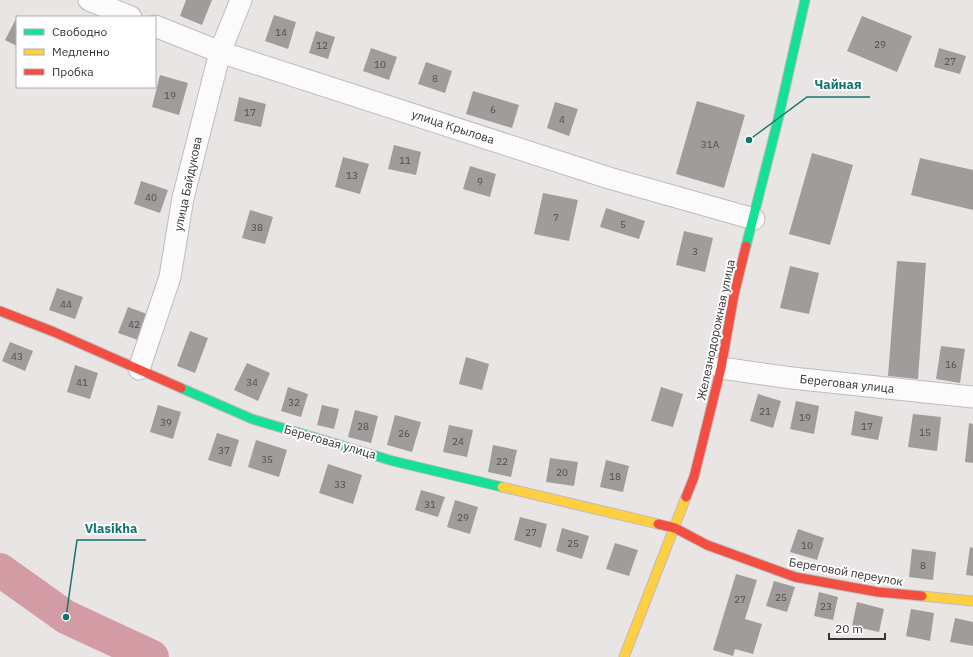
<svg xmlns="http://www.w3.org/2000/svg" width="973" height="657" font-family="'IBM Plex Sans',sans-serif">
	<style>
		.lines { fill: none; stroke-linecap: round; stroke-linejoin: round }
		.river { stroke: #d39ca5; stroke-width: 34 }
		.building { fill: #a09c9c }
		.street-casing { stroke: #bfbbbb; stroke-width: 23 }
		.fast-casing { stroke: #bfbbbb; stroke-width: 11 }
		.slow-casing { stroke: #bfbbbb; stroke-width: 11 }
		.jam-casing { stroke: #bfbbbb; stroke-width: 11 }
		.street { stroke: #fcfbfb; stroke-width: 21 }
		.fast { stroke: #16e098; stroke-width: 9 }
		.slow { stroke: #ffcf43; stroke-width: 9 }
		.jam { stroke: #f24e42; stroke-width: 9 }
		.labels { text-anchor: middle; stroke-width: 4; stroke-linejoin: round; paint-order: stroke }
		.number-label { font-size: 10px; fill: #514d4d }
		.street-label { font-size: 12px; fill: #373333; stroke: #fff }
		.leader { fill: none; stroke: #0f766e; stroke-width: 1.5 }
		.callout-dot { fill: #0f766e; stroke: #fff; stroke-width: 1.5 }
		.callout-label { font-size: 13px; text-anchor: middle; font-weight: bold; fill: #0f766e; stroke: #fff; stroke-width: 4; stroke-linejoin: round; paint-order: stroke }
	</style>
	<rect width="100%" height="100%" fill="#eae5e5"/>
	<g class="lines">
		<path class="river" d="M0,570L66,617L152,657"/>
	</g>
	<path class="building" d="M186,0H212L202,25L180,16Z
		M18,15L22,17H17V46L5,40Z
		M274,15L296,22L288,49L265,41Z
		M862,16L912,36L897,72L847,51Z
		M316,31L335,37L328,59L309,53Z
		M371,48L397,57L389,80L363,71Z
		M939,48L966,56L960,74L934,67Z
		M426,62L452,71L445,93L418,84Z
		M160,75L188,83L179,115L152,107Z
		M473,91L519,105L512,128L466,114Z
		M239,97L266,104L261,127L234,121Z
		M697,101L745,115L724,188L676,174Z
		M555,102L578,109L569,136L547,128Z
		M394,145L421,152L416,175L388,169Z
		M812,153L853,165L830,245L789,234Z
		M343,157L369,164L360,194L335,187Z
		M920,158L973,170V210L911,195Z
		M470,166L496,174L490,197L463,189Z
		M141,181L168,190L160,213L134,204Z
		M543,193L578,200L569,241L534,234Z
		M606,208L645,221L639,239L600,227Z
		M250,210L273,217L265,244L242,238Z
		M684,231L713,238L705,272L676,265Z
		M897,261L926,263L918,379L888,376Z
		M790,266L819,273L809,314L780,308Z
		M57,288L83,297L75,319L49,310Z
		M128,307L150,315L141,341L118,333Z
		M190,331L208,338L195,373L177,366Z
		M10,342L33,351L25,371L2,361Z
		M941,346L965,349L960,383L936,379Z
		M466,357L489,364L482,390L459,384Z
		M247,363L270,373L258,401L234,390Z
		M75,365L98,373L90,399L67,392Z
		M288,387L308,394L301,417L281,411Z
		M661,387L683,394L673,427L651,421Z
		M758,394L781,401L773,428L750,421Z
		M796,401L819,406L814,434L790,429Z
		M158,405L181,412L173,439L150,432Z
		M322,405L339,409L334,429L317,425Z
		M355,410L378,416L371,443L348,437Z
		M855,411L883,417L878,440L851,435Z
		M913,414L941,417L937,451L908,447Z
		M395,415L421,422L412,452L387,445Z
		M969,423L973,424V463L965,462Z
		M449,425L473,430L467,457L443,452Z
		M217,433L239,440L231,467L208,460Z
		M256,440L287,450L279,477L248,467Z
		M493,445L517,450L511,477L488,472Z
		M550,458L578,462L574,486L546,482Z
		M606,460L629,466L623,492L600,487Z
		M328,464L362,475L353,504L319,493Z
		M421,490L445,497L438,517L415,510Z
		M455,500L478,507L470,534L447,527Z
		M520,517L547,524L541,548L514,540Z
		M562,528L589,536L582,559L556,551Z
		M798,529L824,538L817,560L790,552Z
		M615,543L638,550L629,576L606,569Z
		M970,547L973,548V576L966,575Z
		M912,549L936,552L933,580L909,577Z
		M736,574L757,580L745,619L762,624L753,654L735,649L733,656L713,650Z
		M774,581L795,587L787,612L766,606Z
		M819,592L838,597L833,620L814,616Z
		M857,602L884,609L879,632L852,626Z
		M911,609L934,613L930,641L906,636Z
		M955,618L973,622V646L950,642Z"/>
	<g class="lines">
		<g class="street-casing">
			<path id="street" d="M89,0L131,17
				M155,26L220,52L609,178L754,219
				M721,368L792,378L973,397
				M139,369L170,277L183,198L220,52L241,0"/>
		</g>
		<g class="fast-casing">
			<path id="fast" d="M746,246L777,124L805,0
				M181,388L252,419L393,461L502,487"/>
		</g>
		<g class="slow-casing">
			<path id="slow" d="M502,487L658,524
				M922,596L973,601
				M624,657L686,497"/>
		</g>
		<g class="jam-casing">
			<path id="jam" d="M0,311L54,332L181,388
				M686,497L694,477L721,368L734,295L746,246
				M658,524L675,528L707,545L795,577L878,592L922,596"/>
		</g>
		<use href="#street" class="street"/>
		<use href="#fast" class="fast"/>
		<use href="#slow" class="slow"/>
		<use href="#jam" class="jam"/>
	</g>
	<g class="labels">
		<g class="number-label">
			<text x="281" y="36">14</text>
			<text x="880" y="48">29</text>
			<text x="322" y="49">12</text>
			<text x="950" y="65">27</text>
			<text x="380" y="68">10</text>
			<text x="435" y="82">8</text>
			<text x="170" y="99">19</text>
			<text x="493" y="113">6</text>
			<text x="250" y="116">17</text>
			<text x="562" y="123">4</text>
			<text x="710" y="148">31А</text>
			<text x="405" y="164">11</text>
			<text x="352" y="179">13</text>
			<text x="480" y="185">9</text>
			<text x="151" y="201">40</text>
			<text x="556" y="221">7</text>
			<text x="623" y="228">5</text>
			<text x="257" y="231">38</text>
			<text x="695" y="255">3</text>
			<text x="66" y="308">44</text>
			<text x="134" y="328">42</text>
			<text x="17" y="360">43</text>
			<text x="951" y="368">16</text>
			<text x="82" y="386">41</text>
			<text x="252" y="386">34</text>
			<text x="294" y="406">32</text>
			<text x="765" y="415">21</text>
			<text x="805" y="421">19</text>
			<text x="166" y="426">39</text>
			<text x="363" y="430">28</text>
			<text x="867" y="430">17</text>
			<text x="925" y="436">15</text>
			<text x="404" y="437">26</text>
			<text x="458" y="445">24</text>
			<text x="224" y="454">37</text>
			<text x="267" y="463">35</text>
			<text x="502" y="465">22</text>
			<text x="562" y="476">20</text>
			<text x="615" y="480">18</text>
			<text x="340" y="488">33</text>
			<text x="430" y="508">31</text>
			<text x="463" y="521">29</text>
			<text x="531" y="536">27</text>
			<text x="573" y="547">25</text>
			<text x="807" y="549">10</text>
			<text x="923" y="569">8</text>
			<text x="781" y="601">25</text>
			<text x="740" y="603">27</text>
			<text x="826" y="610">23</text>
		</g>
		<g class="street-label">
			<text transform="translate(453 127) rotate(18)" y="4">улица Крылова</text>
			<text transform="translate(188 184) rotate(-78)" y="4">улица Байдукова</text>
			<text transform="translate(716 330) rotate(-78)" y="4">Железнодорожная улица</text>
			<text transform="translate(847 384) rotate(6)" y="4">Береговая улица</text>
			<text transform="translate(330 442) rotate(16)" y="4">Береговая улица</text>
			<text transform="translate(846 572) rotate(10)" y="4">Береговой переулок</text>
		</g>
	</g>
	<path class="leader" d="M749 140L807 97H870M66 617L77 540H146"/>
	<g class="callout-dot">
		<circle cx="749" cy="140" r="4"/>
		<circle cx="66" cy="617" r="4"/>
	</g>
	<g class="callout-label">
		<text x="838" y="89">Чайная</text>
		<text x="111" y="533">Vlasikha</text>
	</g>
	<rect x="16" y="16" width="140" height="72" fill="#ffffff" stroke="#afadad"/>
	<rect x="24" y="29" width="20" height="6" fill="#16e098" stroke="#afadad"/>
	<text x="52" y="36" font-size="12" fill="#373333">Свободно</text>
	<rect x="24" y="49" width="20" height="6" fill="#ffcf43" stroke="#afadad"/>
	<text x="52" y="56" font-size="12" fill="#373333">Медленно</text>
	<rect x="24" y="69" width="20" height="6" fill="#f24e42" stroke="#afadad"/>
	<text x="52" y="76" font-size="12" fill="#373333">Пробка</text>
	<path d="M829 633v6h56v-6" fill="none" stroke="#373333" stroke-width="2"/>
	<text x="835" y="633" font-size="12" fill="#373333" stroke="#ffffff" stroke-width="3" paint-order="stroke">20 m</text>
</svg>
